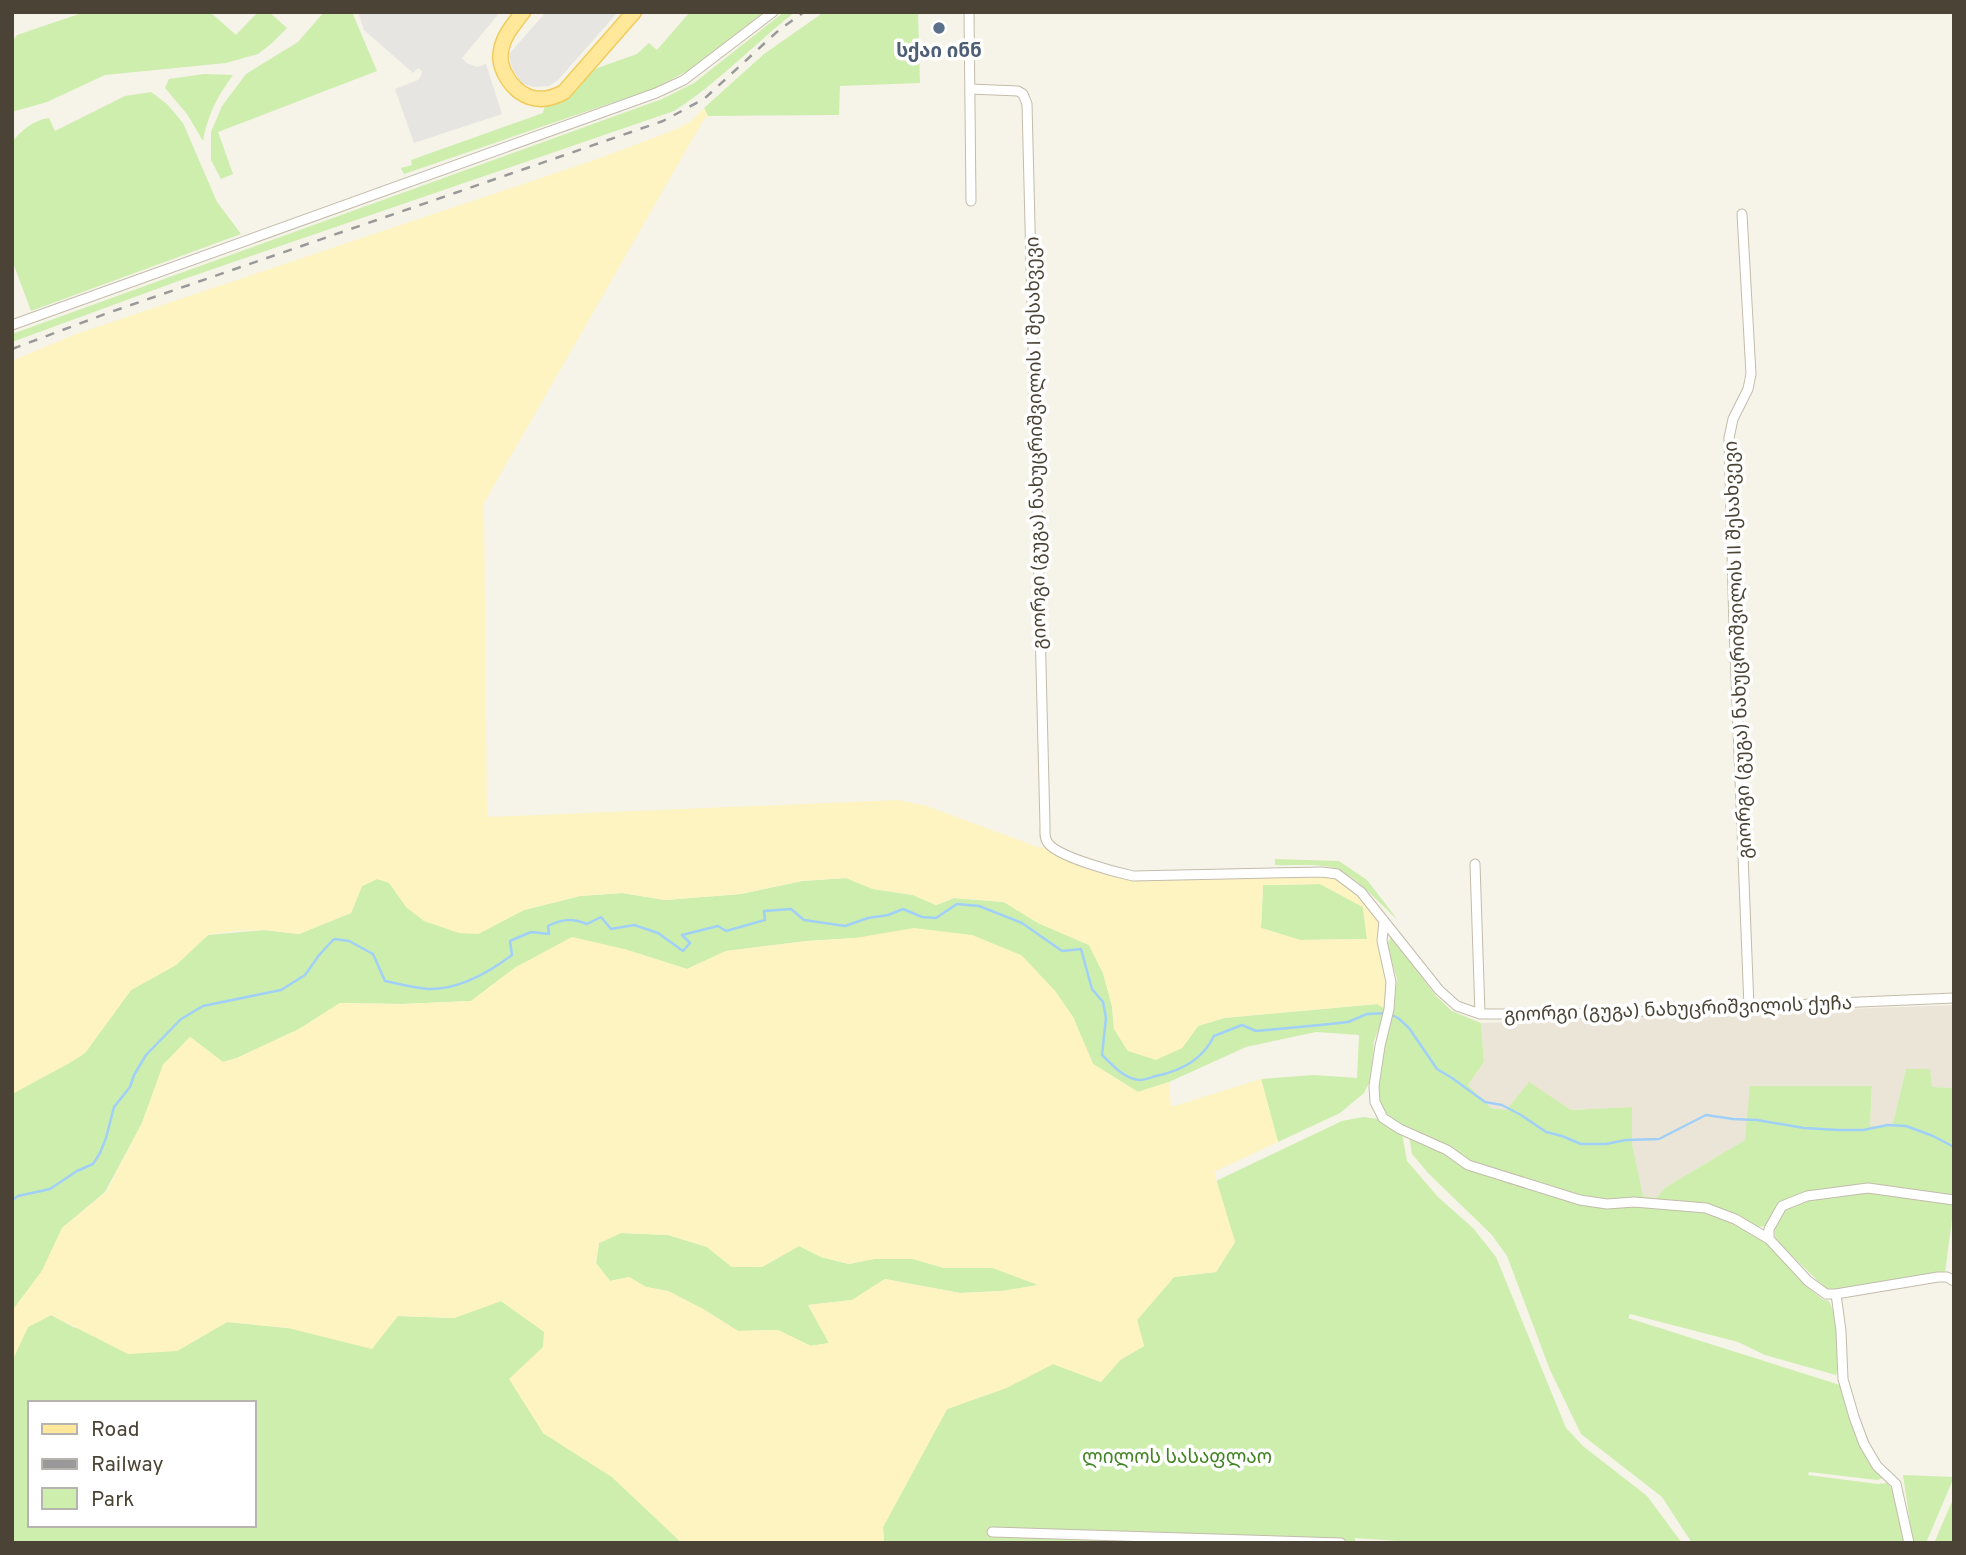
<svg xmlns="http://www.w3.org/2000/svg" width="1966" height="1555" font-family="Overpass,'Noto Sans Georgian',sans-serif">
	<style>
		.residential { fill: #ebe5d7 }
		.green { fill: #ceeeae; fill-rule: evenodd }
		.sand { fill: #fdf4c2; fill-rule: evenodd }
		.parking { fill: #e7e5e1 }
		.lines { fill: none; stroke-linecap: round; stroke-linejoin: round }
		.stream { stroke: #a0cff8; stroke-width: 2.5 }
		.minor-casing { stroke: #c3bcab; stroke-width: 11 }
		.primary-casing { stroke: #f0cc5d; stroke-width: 17 }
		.minor { stroke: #fff; stroke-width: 9 }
		.primary { stroke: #ffe899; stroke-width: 14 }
		.rail { stroke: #999; stroke-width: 2.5; stroke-dasharray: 9 9; stroke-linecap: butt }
		.service-dot { fill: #5c6f8a; stroke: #fff; stroke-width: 2.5 }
		.labels { text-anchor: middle; stroke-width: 7; stroke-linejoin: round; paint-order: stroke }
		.service-label { font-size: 19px; font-weight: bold; fill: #4e5e75; stroke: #fff }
		.street-label { font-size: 19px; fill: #4b4436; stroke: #fff }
		.park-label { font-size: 19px; fill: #428422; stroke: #fff }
	</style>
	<rect width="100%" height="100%" fill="#f6f3e9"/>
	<path class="residential" d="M1954,1005V1088L1932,1087L1906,1069L1892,1127L1870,1126L1872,1087L1745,1140L1666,1187L1656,1198L1642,1196L1632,1144L1631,1107L1571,1110L1529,1083L1506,1110L1491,1108L1468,1085L1484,1062L1481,1023Z"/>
	<path class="green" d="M79,12H210L236,35L258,12H269L287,28L272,43L258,54L226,63L105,75L47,102L12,112V42L17,35L79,14Z
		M324,12H352L377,71L218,132L233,174L221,179L211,160V132L222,106L246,74L298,42Z
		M690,12H764L689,70L655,88L404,174L401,168L412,165L411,160L543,113L545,105L589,71L637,54L649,43L657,50Z
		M784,12H795C754,44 718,83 674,111L184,279L12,342V334L662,99L694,83Z
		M824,12H918L920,83L840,86L839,115L708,116L704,108L764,54Z
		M204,74L233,75C218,95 207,116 203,141L187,114L165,88L169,79Z
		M151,92L167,104L183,123L217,202L241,234L31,311L12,260V142C23,129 32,121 49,118L55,131L125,96Z
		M1275,859L1339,861L1367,880L1397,919C1380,904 1358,878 1337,869C1319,863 1294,866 1275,865Z
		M846,878L873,889L913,895L936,905L954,898L1004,902L1038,923L1089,945L1103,973L1112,1006L1114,1029L1128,1051L1182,1048L1198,1026L1224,1018L1377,1004L1386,1009L1374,1041L1371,1079L1364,1093L1340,1113L1278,1142L1261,1079L1314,1075L1357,1078L1359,1035L1316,1032L1246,1047L1169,1082L1138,1092L1093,1064L1073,1017L1055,991L1021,955L855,938L807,941L726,951L687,969L624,949L516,967L471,1001L402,1004L340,1003L299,1029L237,1058L223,1062L190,1037L163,1065L142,1123L105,1192L62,1228L42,1271L12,1311V1094L71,1062L85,1053L131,990L176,965L208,935L264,930L299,934L351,913L362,886L377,879L389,882L407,908L478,934L524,910L580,896L622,893L665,900L741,894L802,881Z
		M1320,884L1363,907L1367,939L1300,940L1261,928L1263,885Z
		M1391,937L1436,996L1452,1011L1481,1023L1484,1062L1468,1085L1491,1108L1506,1110L1529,1082L1571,1110L1632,1107V1144L1643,1196L1656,1198L1666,1187L1745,1140L1750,1086H1872L1870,1126L1892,1127L1906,1069H1930L1932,1087L1954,1088V1196L1869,1184L1822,1189L1798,1194L1779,1204L1765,1226L1758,1227L1706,1204L1635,1198L1583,1199L1469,1162L1453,1150L1386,1116L1379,1102L1377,1086L1383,1037L1394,1009L1397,979L1387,945Z
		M1363,1117L1378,1119L1402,1133L1407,1161L1438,1197L1473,1228L1496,1257L1566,1428L1583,1446L1647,1496L1682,1543H1427L1355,1538V1543H884L883,1527L947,1409L1006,1388L1053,1364L1101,1382L1120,1360L1144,1346L1137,1320L1174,1277L1216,1272L1235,1242L1216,1181L1342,1121Z
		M1409,1136L1495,1176L1580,1205L1610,1208L1639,1205L1707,1211L1733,1222L1759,1237L1781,1258L1805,1285L1822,1299L1829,1301C1838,1320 1843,1354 1836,1375L1765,1355L1738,1342L1630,1314L1628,1318L1840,1385L1884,1478L1877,1480L1809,1472L1808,1475L1878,1484L1887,1483L1893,1490L1904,1543H1692L1662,1497L1581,1434L1550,1370L1507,1256L1492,1235L1428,1173L1412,1154Z
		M1872,1193L1954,1204L1945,1273L1827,1290L1784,1248L1775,1237L1774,1227L1785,1208L1807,1198Z
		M621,1233L668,1235L707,1247L732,1267H762L799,1246L821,1257L849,1264L874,1259H913L944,1268H993L1039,1285L1002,1291L960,1293L885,1279L852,1300L808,1305L829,1343L811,1346L778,1330L738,1331L703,1309L668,1291L646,1287L629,1277L610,1281L596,1263L599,1243Z
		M501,1301L544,1331L543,1433L612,1477L682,1543H12V1396L14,1395L12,1361L28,1327L51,1315L73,1327L177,1351L227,1322L288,1328L398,1316L454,1318ZM30,1403H254V1525H30Z
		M1903,1475L1954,1477L1926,1543H1913Z
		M1954,1497V1543H1934Z"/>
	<path class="sand" d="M704,108L708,116L704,119L484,503L487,817L898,800L927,806L1040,848L1046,845L1083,866L1134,881L1330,877L1347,883L1364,901L1378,921L1377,946L1387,980L1386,1009L1377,1004L1224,1018L1198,1026L1182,1048L1156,1060L1128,1051L1114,1029L1112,1006L1103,973L1089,945L1038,923L1004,902L954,898L936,905L913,895L873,889L846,878L802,881L741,894L665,900L622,893L580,896L524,910L478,934L459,933L424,921L407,908L389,883L377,879L362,886L351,913L299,934L264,930L237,931L208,935L176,965L131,990L85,1053L71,1062L12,1094V361L76,334L600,158L677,129L690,122ZM1320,884L1363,907L1367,939L1300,940L1261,928L1263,885Z
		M914,928L972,935L1021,955L1055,991L1073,1017L1093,1064L1138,1092L1169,1082L1171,1107L1261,1079L1278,1142L1214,1172L1235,1242L1216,1272L1174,1277L1137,1320L1144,1346L1120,1360L1101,1382L1053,1364L1006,1388L947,1409L883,1527L884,1543H682L612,1477L543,1433L509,1379L543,1347L544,1332L501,1301L454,1318L398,1316L372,1349L288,1328L227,1322L177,1351L128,1354L51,1315L28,1327L12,1361V1311L42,1271L62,1228L106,1192L142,1123L163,1065L190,1037L223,1062L237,1058L299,1029L340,1003L402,1004L471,1001L516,967L572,937L624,949L687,969L726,951L807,941L855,938ZM621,1233L668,1235L707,1247L732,1267H762L799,1246L821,1257L849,1264L874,1259H913L944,1268H993L1038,1285L1002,1291L960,1293L885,1279L852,1300L808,1305L829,1343L811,1346L778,1330L738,1331L703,1309L668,1291L646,1287L629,1277L610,1281L596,1263L599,1243Z"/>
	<path class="parking" d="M358,12H500L462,58L467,63L477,67L486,64L502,114L414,143L395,89L418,80L421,76L422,71L418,68L413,73L364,30Z
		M546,12H618L558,80L549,86L533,87L521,83L512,68L509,54Z"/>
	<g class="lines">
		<path class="stream" d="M12,1200L18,1196L50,1189L77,1171L93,1164L100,1153L106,1138L114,1107L130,1087L134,1075L146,1055L181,1019L203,1006L281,990L305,975L320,954L334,939L349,941L373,954L385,981C399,984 414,988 428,989C459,990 488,973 512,955L510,941L531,932L549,934L548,926C562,919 572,918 587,924L601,917L611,929L634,925L658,933L683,951L690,943L682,935L718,926L726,931L765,920L764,911L791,909L804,920L845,926L868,918L888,915L903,909L922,917L936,918L957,904L979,906L1022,923L1062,951L1081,949L1092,989L1103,1002L1106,1018L1102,1055C1113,1065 1124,1079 1140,1080C1144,1080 1152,1077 1156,1076C1181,1071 1203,1059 1214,1036L1242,1025L1256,1031L1330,1024L1348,1022L1367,1014L1388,1013L1398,1018L1409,1028L1437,1069L1452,1078L1485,1102L1502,1105L1521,1115L1546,1132L1562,1136L1581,1144H1606L1626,1140L1659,1139L1706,1115L1733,1119L1757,1120L1804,1128L1839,1130H1863L1888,1125L1906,1126L1933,1136L1954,1147"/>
		<g class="minor-casing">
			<path id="minor" d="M969,12L971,201
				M970,89L1018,91L1023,94L1027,104L1045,826C1045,832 1044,838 1048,843C1058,857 1115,872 1133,876L1322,872L1337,874L1361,892L1439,990L1457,1006L1480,1014H1574L1954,998
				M1742,214L1751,374L1748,389L1733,419L1729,438L1734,628L1749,1007
				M12,325L656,93L684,80L773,12
				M1475,864L1480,1014
				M1384,921L1382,941L1391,982L1389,1009L1380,1046L1374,1086L1375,1102L1383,1118L1400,1129L1447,1150L1468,1165L1580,1200L1607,1204L1634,1202L1706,1208L1735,1219L1769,1239L1808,1281L1826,1294H1836L1938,1277H1947L1954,1281
				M1769,1239V1229L1782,1206L1807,1196L1868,1188L1954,1200
				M1836,1294L1841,1331L1843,1379L1854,1417L1864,1444L1877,1466L1896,1484L1909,1543
				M992,1532L1341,1543"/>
		</g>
		<g class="primary-casing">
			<path id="primary" d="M523,12C514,24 503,36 501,51C499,59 501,65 504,72C517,98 539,106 564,92L634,12"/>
		</g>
		<use href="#minor" class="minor"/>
		<use href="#primary" class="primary"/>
		<path class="rail" d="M12,349L105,314L663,121L704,99L779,30L804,12"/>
	</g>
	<circle class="service-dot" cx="939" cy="28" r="7"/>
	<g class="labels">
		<g class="service-label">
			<text x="939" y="57">სქაი ინნ</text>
		</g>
		<g class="street-label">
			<text transform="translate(1035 443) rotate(-91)" y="7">გიორგი (გუგა) ნახუცრიშვილის I შესახვევი</text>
			<text transform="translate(1737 650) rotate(-92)" y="7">გიორგი (გუგა) ნახუცრიშვილის II შესახვევი</text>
			<text transform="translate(1678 1008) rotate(-2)" y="7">გიორგი (გუგა) ნახუცრიშვილის ქუჩა</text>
		</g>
		<g class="park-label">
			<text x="1177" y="1463">ლილოს სასაფლაო</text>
		</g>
	</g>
	<rect width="1966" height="1555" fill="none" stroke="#4b4436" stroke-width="28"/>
	<rect x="28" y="1401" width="228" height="126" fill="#ffffff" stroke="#b7b4af" stroke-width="2"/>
	<rect x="42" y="1424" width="35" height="10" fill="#ffe899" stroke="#b7b4af" stroke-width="2"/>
	<text x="91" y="1436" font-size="21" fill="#4b4436">Road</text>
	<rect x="42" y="1459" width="35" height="10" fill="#999999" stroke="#b7b4af" stroke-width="2"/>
	<text x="91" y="1471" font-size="21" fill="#4b4436">Railway</text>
	<rect x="42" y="1488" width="35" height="21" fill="#ceeeae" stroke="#b7b4af" stroke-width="2"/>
	<text x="91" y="1506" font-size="21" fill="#4b4436">Park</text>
</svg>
